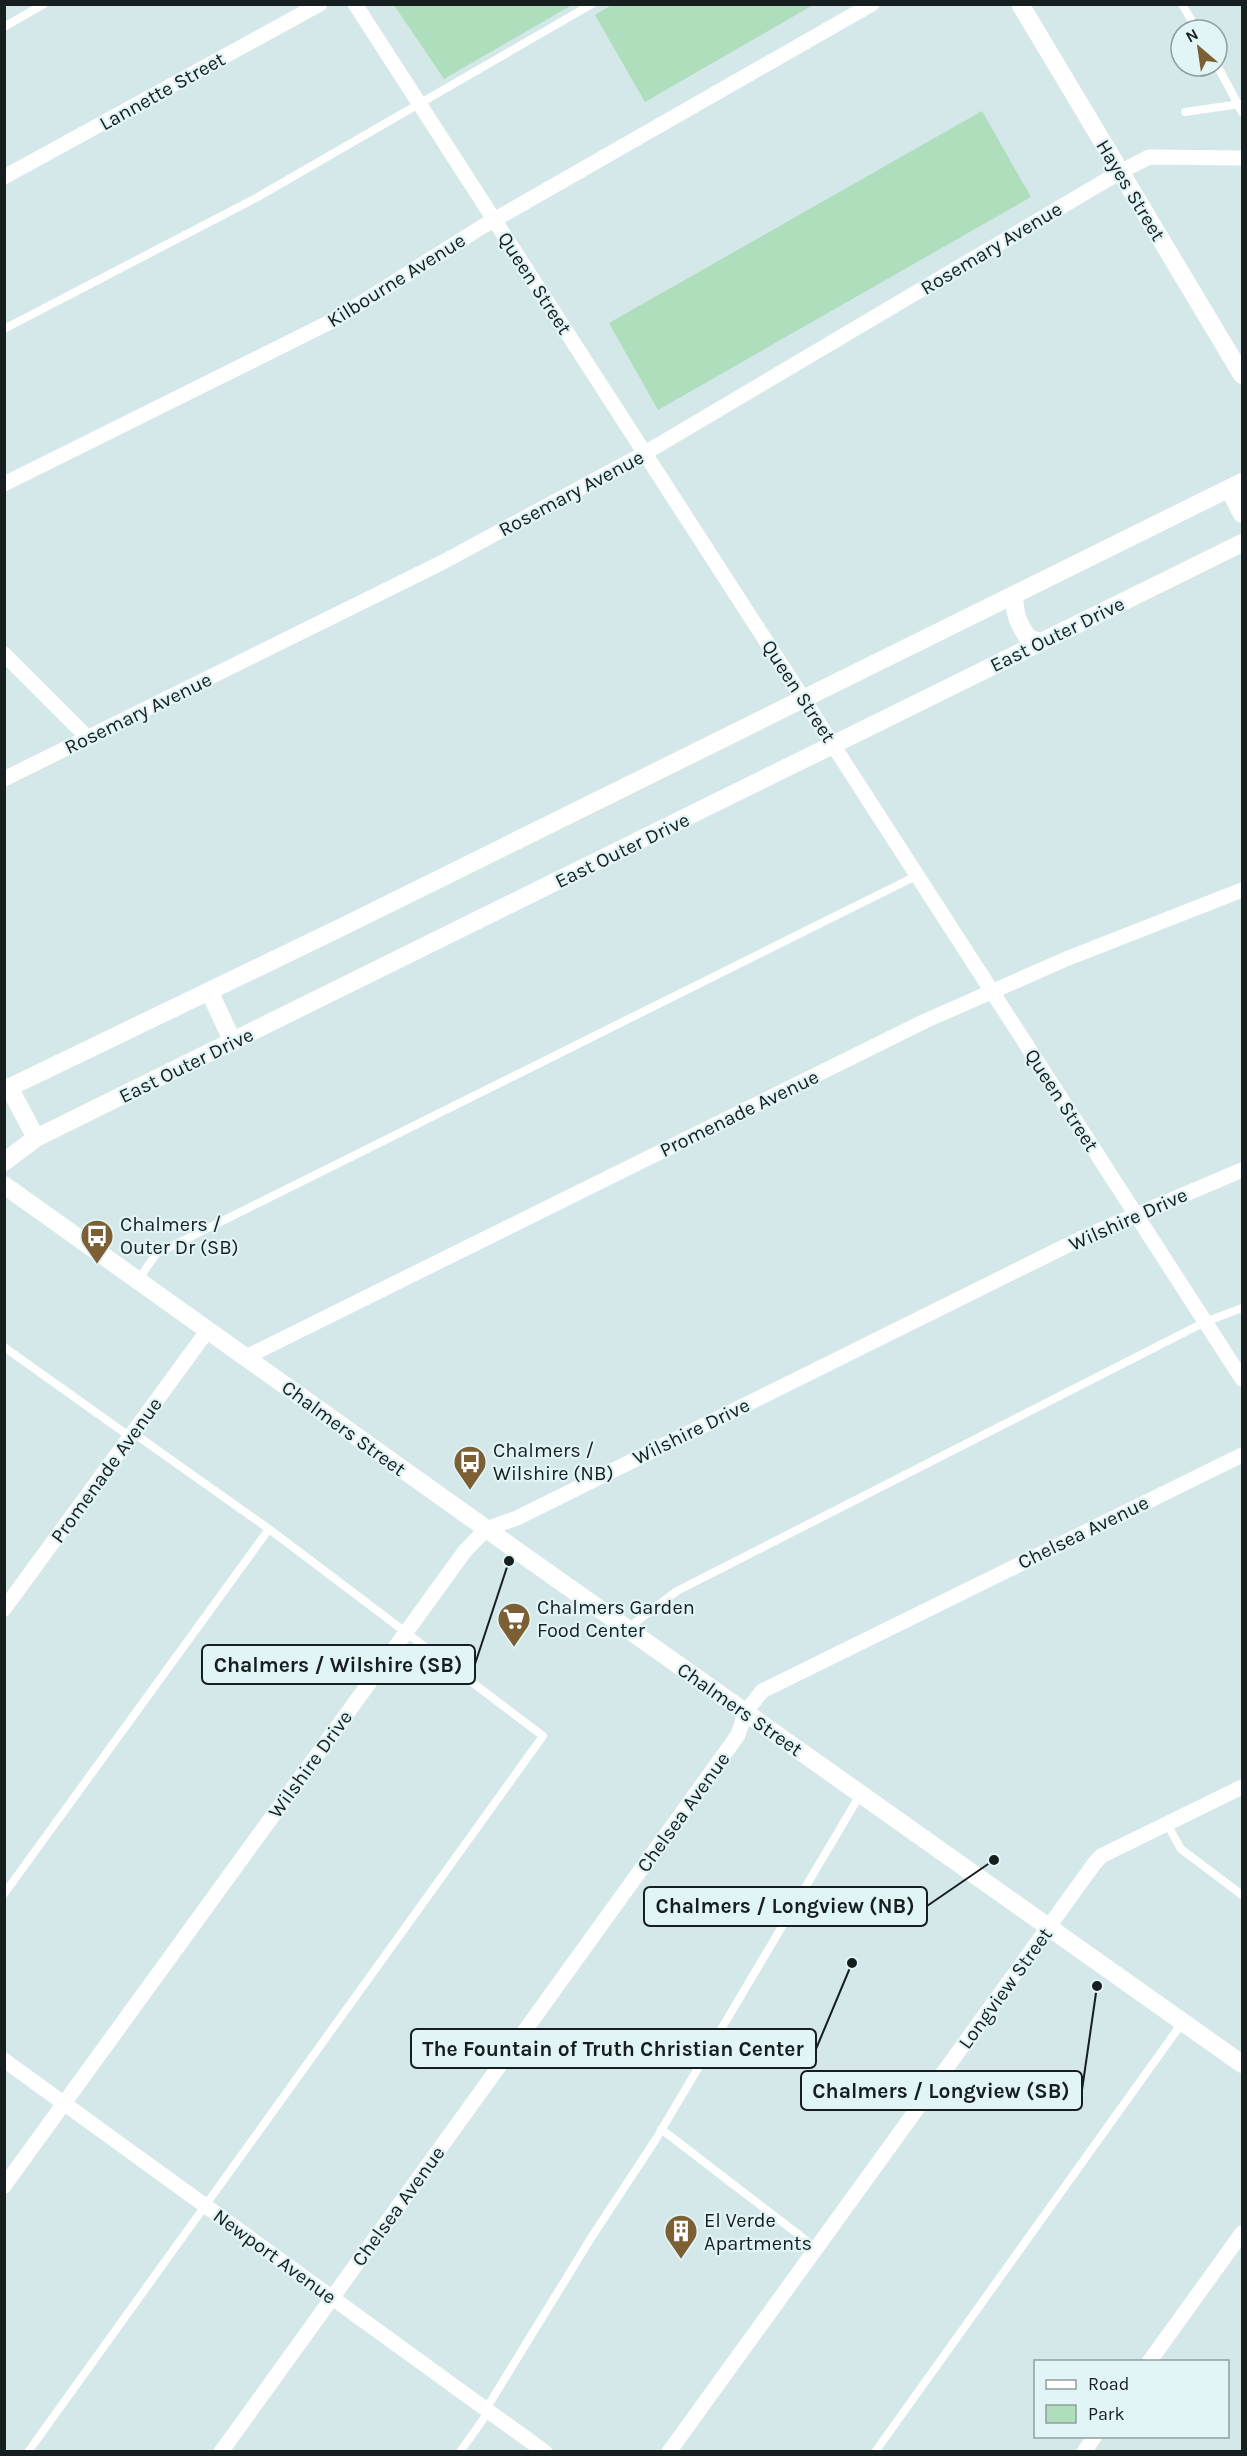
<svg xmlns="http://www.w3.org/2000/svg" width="1247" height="2456" font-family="Karla,sans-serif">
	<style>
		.green { fill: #afdebd }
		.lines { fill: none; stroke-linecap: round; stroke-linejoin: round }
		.service { stroke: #fff; stroke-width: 8 }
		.minor { stroke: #fff; stroke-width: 15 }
		.tertiary { stroke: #fff; stroke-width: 18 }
		.labels { text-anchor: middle; stroke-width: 4.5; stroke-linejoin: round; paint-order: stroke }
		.street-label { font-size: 20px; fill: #171e1f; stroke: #e1f4f6 }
		.poi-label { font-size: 20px; fill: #171e1f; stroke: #e1f4f6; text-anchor: start }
		.leader { fill: none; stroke: #171e1f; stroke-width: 2 }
		.callout-dot { fill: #171e1f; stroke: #e1f4f6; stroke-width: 2 }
		.callout { fill: #e1f4f6; stroke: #171e1f; stroke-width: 2 }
		.callout-label { font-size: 21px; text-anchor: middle; font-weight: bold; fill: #171e1f }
	</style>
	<rect width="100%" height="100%" fill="#d4e7e9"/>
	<path class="green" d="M613,4H813V5L645,102L595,15Z
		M394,5H572L444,79Z
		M982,111L1031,197L658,410L609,323Z"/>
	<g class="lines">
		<path class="service" d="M1182,4L1197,30
			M4,27L44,4
			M1217,65L1242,112
			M1185,112L1240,104
			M4,329L256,198L592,4
			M138,1280L156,1254L918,875
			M4,1347L129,1436
			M628,1628L677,1591L1205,1322L1242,1308
			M1167,1824L1181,1849L1242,1895
			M4,1894L269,1529
			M661,2129L816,2248
			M486,2409L591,2238L656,2139L860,1795
			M28,2452L543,1736L269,1529L132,1432
			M460,2452L489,2411
			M875,2452L1182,2023"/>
		<path class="minor" d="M355,4L1242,1379
			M4,177L320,4
			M4,484L336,319L480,228L872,4
			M4,654L88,738
			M4,779L443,562L645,453L1120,172L1149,157L1242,158
			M246,1357L925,1021L1066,959L1242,890
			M4,1609L208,1330
			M4,2060L545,2452
			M4,2186L465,1551L486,1529L517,1518L1082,1238L1242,1170
			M1149,2362L1242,2233
			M221,2452L738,1735L745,1713L762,1691L1242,1455
			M669,2452L1094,1864L1101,1856L1242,1787
			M1084,2452L1095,2436"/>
		<path class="tertiary" d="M1020,4L1242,375
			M1229,489L1242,514
			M1014,595C1015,615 1017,621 1028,638L1041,642
			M209,991L233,1042
			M9,1087L36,1138
			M4,1090L344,926L1242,482
			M4,1162L36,1138L1242,543
			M4,1185L516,1550L1242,2064"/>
	</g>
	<defs>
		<g id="bus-pin" transform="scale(1.725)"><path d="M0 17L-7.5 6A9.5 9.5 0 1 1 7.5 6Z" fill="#7c6033" stroke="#e1f4f6"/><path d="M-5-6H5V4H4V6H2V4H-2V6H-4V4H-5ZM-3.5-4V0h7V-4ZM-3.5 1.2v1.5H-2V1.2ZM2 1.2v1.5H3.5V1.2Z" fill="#fff"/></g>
		<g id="supermarket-pin" transform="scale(1.725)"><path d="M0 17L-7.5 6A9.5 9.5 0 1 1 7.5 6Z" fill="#7c6033" stroke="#e1f4f6"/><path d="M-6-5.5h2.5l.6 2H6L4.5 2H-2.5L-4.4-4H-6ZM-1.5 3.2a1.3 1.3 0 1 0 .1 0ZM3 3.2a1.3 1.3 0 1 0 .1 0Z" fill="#fff"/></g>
		<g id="building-pin" transform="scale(1.725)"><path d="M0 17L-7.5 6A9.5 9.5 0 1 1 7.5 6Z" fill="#7c6033" stroke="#e1f4f6"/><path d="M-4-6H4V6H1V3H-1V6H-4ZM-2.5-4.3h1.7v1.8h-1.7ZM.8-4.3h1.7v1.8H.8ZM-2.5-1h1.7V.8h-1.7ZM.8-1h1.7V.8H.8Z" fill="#fff"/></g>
	</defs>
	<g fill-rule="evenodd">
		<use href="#bus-pin" x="97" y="1236"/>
		<use href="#bus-pin" x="470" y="1462"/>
		<use href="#supermarket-pin" x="514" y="1619"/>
		<use href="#building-pin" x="681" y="2231"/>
	</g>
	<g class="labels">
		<g class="street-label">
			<text transform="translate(162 91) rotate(-29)" y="7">Lannette Street</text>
			<text transform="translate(1131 190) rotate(59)" y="7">Hayes Street</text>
			<text transform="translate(991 248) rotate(-31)" y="7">Rosemary Avenue</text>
			<text transform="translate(396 280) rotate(-32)" y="7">Kilbourne Avenue</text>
			<text transform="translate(535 283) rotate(57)" y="7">Queen Street</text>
			<text transform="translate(571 493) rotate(-28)" y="7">Rosemary Avenue</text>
			<text transform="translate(1057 634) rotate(-26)" y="7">East Outer Drive</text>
			<text transform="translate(799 691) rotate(57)" y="7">Queen Street</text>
			<text transform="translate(138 713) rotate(-26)" y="7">Rosemary Avenue</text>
			<text transform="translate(622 850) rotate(-26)" y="7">East Outer Drive</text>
			<text transform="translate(186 1065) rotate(-26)" y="7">East Outer Drive</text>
			<text transform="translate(1062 1100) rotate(57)" y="7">Queen Street</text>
			<text transform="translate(739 1113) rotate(-26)" y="7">Promenade Avenue</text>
			<text transform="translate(1128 1219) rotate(-24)" y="7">Wilshire Drive</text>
			<text transform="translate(344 1428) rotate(36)" y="7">Chalmers Street</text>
			<text transform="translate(691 1431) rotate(-26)" y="7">Wilshire Drive</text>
			<text transform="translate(106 1470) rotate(-54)" y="7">Promenade Avenue</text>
			<text transform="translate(1083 1532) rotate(-26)" y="7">Chelsea Avenue</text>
			<text transform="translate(740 1709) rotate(35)" y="7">Chalmers Street</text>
			<text transform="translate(310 1764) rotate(-54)" y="7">Wilshire Drive</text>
			<text transform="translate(683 1812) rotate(-54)" y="7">Chelsea Avenue</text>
			<text transform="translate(1005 1988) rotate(-54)" y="7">Longview Street</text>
			<text transform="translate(398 2206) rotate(-54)" y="7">Chelsea Avenue</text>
			<text transform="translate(275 2256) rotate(36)" y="7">Newport Avenue</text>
		</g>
		<g class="poi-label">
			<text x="120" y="1231">Chalmers /<tspan x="120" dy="23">Outer Dr (SB)</tspan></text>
			<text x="493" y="1457">Chalmers /<tspan x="493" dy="23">Wilshire (NB)</tspan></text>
			<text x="537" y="1614">Chalmers Garden<tspan x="537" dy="23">Food Center</tspan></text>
			<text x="704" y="2227">El Verde<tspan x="704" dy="23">Apartments</tspan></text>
		</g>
	</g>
	<path class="leader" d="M509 1561L475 1664M994 1860L927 1906M852 1963L816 2049M1097 1986L1082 2090"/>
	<g class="callout-dot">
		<circle cx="509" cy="1561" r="6"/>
		<circle cx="994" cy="1860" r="6"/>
		<circle cx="852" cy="1963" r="6"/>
		<circle cx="1097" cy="1986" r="6"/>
	</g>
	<g class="callout">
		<rect x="202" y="1645" width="273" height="39" rx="6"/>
		<rect x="644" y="1887" width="283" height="39" rx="6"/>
		<rect x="411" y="2029" width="405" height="39" rx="6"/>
		<rect x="801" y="2071" width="281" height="39" rx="6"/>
	</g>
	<g class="callout-label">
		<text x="338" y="1672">Chalmers / Wilshire (SB)</text>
		<text x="785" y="1913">Chalmers / Longview (NB)</text>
		<text x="613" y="2056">The Fountain of Truth Christian Center</text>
		<text x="941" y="2098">Chalmers / Longview (SB)</text>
	</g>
	<rect width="1247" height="2456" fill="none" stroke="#171e1f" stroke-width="12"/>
	<rect x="1034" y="2360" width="195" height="78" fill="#e1f4f6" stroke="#909ea0" stroke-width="1.5"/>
	<rect x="1046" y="2380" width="30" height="9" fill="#ffffff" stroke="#909ea0" stroke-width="1.5"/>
	<text x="1088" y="2390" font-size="18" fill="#171e1f">Road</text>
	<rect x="1046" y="2405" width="30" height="18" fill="#afdebd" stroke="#909ea0" stroke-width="1.5"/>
	<text x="1088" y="2420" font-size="18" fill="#171e1f">Park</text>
	<g transform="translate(1199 48) rotate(331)"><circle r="28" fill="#e1f4f6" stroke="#909ea0" stroke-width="1.5"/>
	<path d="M0-4.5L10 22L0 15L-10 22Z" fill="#7c6033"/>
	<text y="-9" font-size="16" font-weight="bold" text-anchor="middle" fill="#171e1f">N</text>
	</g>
</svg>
